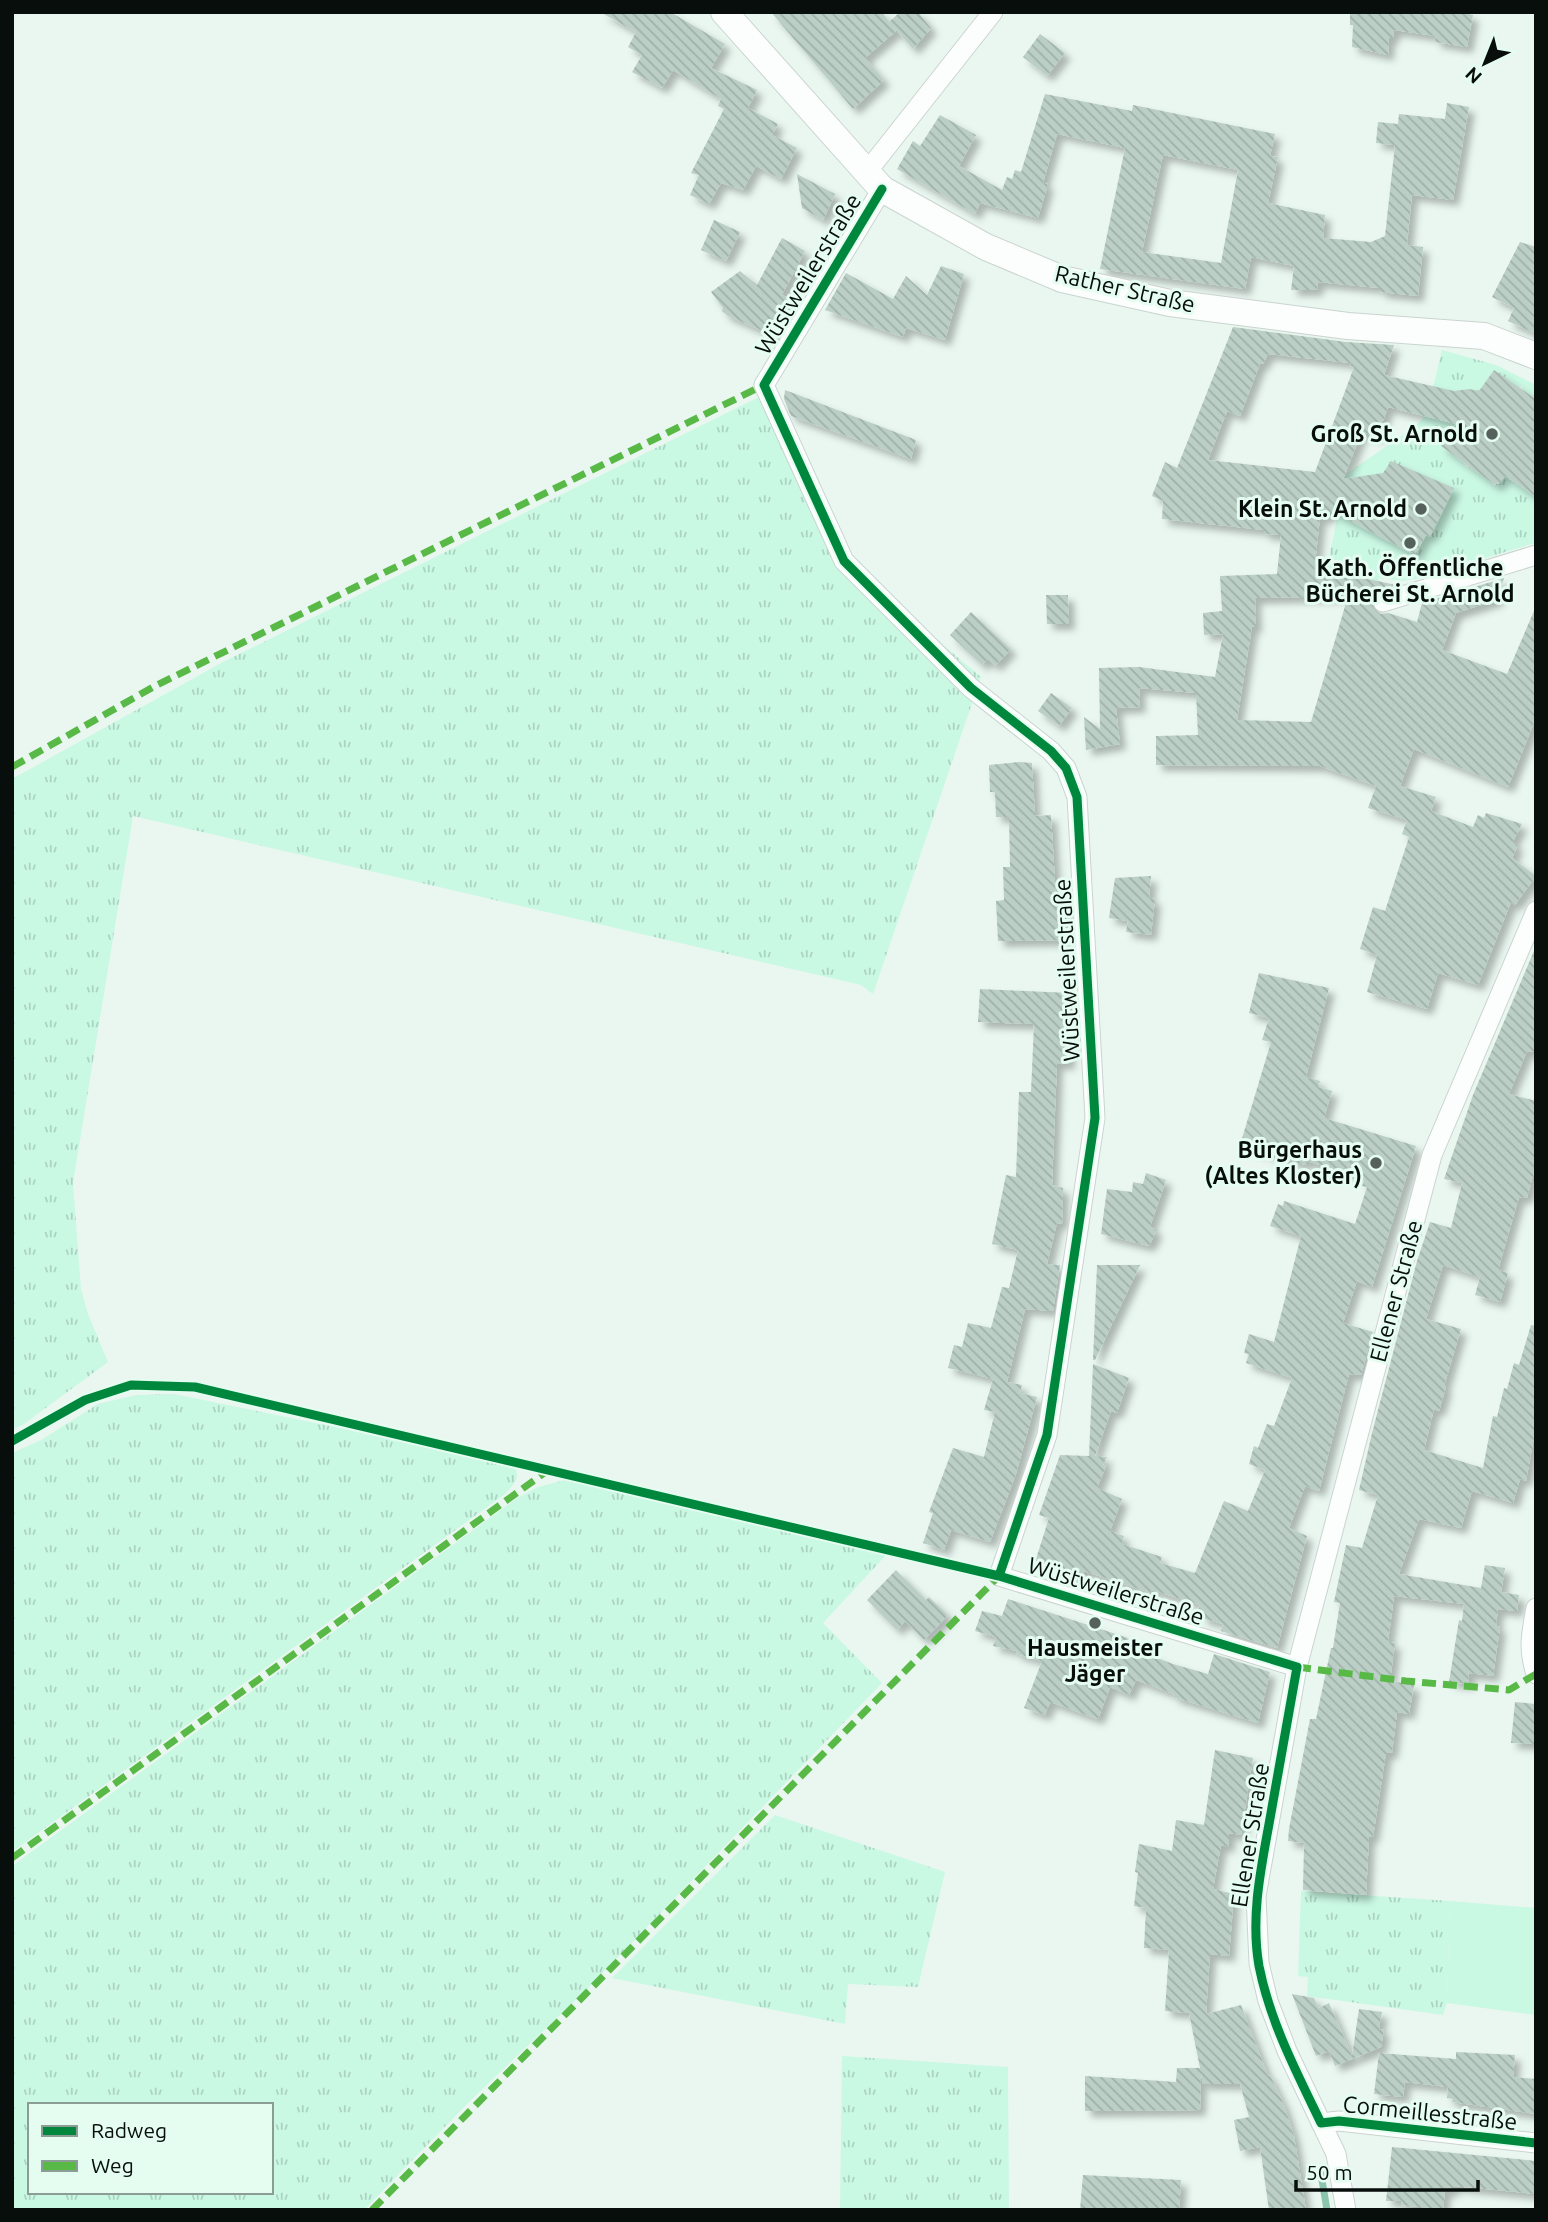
<svg xmlns="http://www.w3.org/2000/svg" width="1548" height="2222" font-family="Ubuntu,sans-serif">
	<style>
		.grass { fill: url(#grass-tufts); fill-rule: evenodd }
		.pitch { fill: #c9f8e3 }
		.lines { fill: none; stroke-linecap: round; stroke-linejoin: round }
		.stream { stroke: #8cc5ad; stroke-width: 7 }
		.building { fill: url(#building-back-hatch); fill-rule: evenodd; filter: url(#shadow) }
		.street-casing { stroke: #cad4cf; stroke-width: 21 }
		.secondary-casing { stroke: #cad4cf; stroke-width: 28 }
		.street { stroke: #fcfefd; stroke-width: 19 }
		.secondary { stroke: #fcfefd; stroke-width: 26 }
		.quiet { stroke: #58b947; stroke-width: 7; stroke-dasharray: 14 7; stroke-linecap: butt }
		.cycleway-casing { stroke: #e5fcf1; stroke-width: 13 }
		.cycleway { stroke: #00873e; stroke-width: 9 }
		.poi-dot { fill: #56605c; stroke: #e5fcf1; stroke-width: 2.5 }
		.labels { text-anchor: middle; stroke-width: 6; stroke-linejoin: round; paint-order: stroke }
		.street-label { font-size: 23px; fill: #070e0b; stroke: #e5fcf1 }
		.poi-label { font-size: 23px; font-weight: bold; fill: #070e0b; stroke: #e5fcf1; text-anchor: end }
	</style>
	<defs>
		<pattern id="grass-tufts" width="24" height="20" patternUnits="userSpaceOnUse" patternTransform="scale(1.75)"><rect width="24" height="20" fill="#c9f8e3"/><path d="M3 7l-1-3M5 7V3M7 7l1-3M15 17l-1-3M17 17v-4M19 17l1-3" fill="none" stroke="#abd3c1"/></pattern>
		<pattern id="building-back-hatch" width="6" height="6" patternUnits="userSpaceOnUse" patternTransform="scale(1.75)"><rect width="6" height="6" fill="#bbcfc6"/><path d="M-1 5l2 2M0 0l6 6M5-1l2 2" fill="none" stroke="#9fb1a9"/></pattern>
		<filter id="shadow"><feDropShadow dx="6" dy="6" stdDeviation="3.5" flood-color="#0004"/></filter>
	</defs>
	<rect width="100%" height="100%" fill="#eaf7f1"/>
	<path class="grass" d="M1442,350L1496,365L1536,385V399L1523,390L1522,386L1516,388L1494,370L1478,393L1469,389L1459,391L1458,421L1441,446L1458,458L1462,452L1465,466L1468,468L1470,465L1493,481L1492,483L1495,486L1497,483L1499,484L1506,473L1517,484L1532,491V495L1536,494L1535,543L1416,579L1401,581L1379,578L1378,581L1340,573H1326L1337,518L1329,515L1346,474L1416,426L1432,407L1429,404Z
		M767,393L844,561L981,677L873,994L861,985L133,816L73,1183L81,1289L88,1314L108,1362L24,1424L12,1430V779L223,662Z
		M174,1394L335,1427L515,1468C521,1479 512,1486 505,1494L12,1852V1453L41,1440L98,1404L136,1395Z
		M565,1480L887,1554L823,1623L882,1683L587,1989L470,2101L364,2210H12V1866L516,1499L538,1487ZM30,2105H271V2192H30Z
		M775,1815L945,1872L918,1987L848,1984L845,2024L612,1978Z
		M1301,1891L1450,1901L1447,2003L1443,2015L1307,1996L1308,1977L1298,1976Z
		M842,2056L1008,2067L1009,2210H840Z"/>
	<path class="pitch" d="M1450,1901L1536,1908V2015L1447,2003Z"/>
	<g class="lines">
		<path class="stream" d="M1321,2174L1327,2210"/>
	</g>
	<path class="building" d="M600,12H670L725,44L711,68L757,90L748,108L778,124L772,135L797,148L781,179L756,166L743,190L721,183L709,204L690,195L699,175L691,173L724,109L718,106L721,99L673,70L662,88L632,72L642,55L628,47L636,32Z
		M771,12H882L896,31L865,58L884,80L853,109Z
		M900,12H918L931,28L913,49L889,22Z
		M1350,12H1460L1473,15L1467,47L1435,42L1436,36L1394,30L1393,38H1389L1388,55L1352,47L1353,25H1350Z
		M1040,34L1065,53L1047,76L1023,57Z
		M1045,94L1132,111L1133,105L1275,134L1270,156L1278,157L1268,203L1325,215L1323,238L1371,242L1385,236L1395,145L1376,143L1378,122L1398,124L1399,114L1445,119L1447,103L1469,107L1453,200L1412,195L1407,245L1423,247L1418,296L1380,292V288L1318,282L1317,290H1291L1294,266L1251,257L1245,289L1100,269L1125,148L1057,134L1043,183L1048,184L1038,218L980,203L975,214L897,169L913,141L920,146L940,115L976,135L959,166L1002,190L1007,177L1012,179L1015,170L1021,172ZM1163,155L1238,170L1221,263L1142,252Z
		M797,174L835,194L823,220L802,208Z
		M714,220L740,232L726,261L701,250Z
		M782,238L805,251L782,295L789,298L781,316L783,325L777,337L728,316L722,311L723,308L711,292L740,271L757,285Z
		M1520,242L1536,247V334L1508,321L1514,308L1492,297Z
		M941,266L964,274L945,340L906,328L903,337L825,310L846,273L893,299L906,276L927,295Z
		M1233,327L1346,342L1394,345L1384,375L1454,391L1469,389L1479,391L1494,370L1536,399V497L1505,476L1499,484L1497,483L1495,485L1441,446L1456,424L1388,407L1377,437L1362,432L1343,479L1383,473L1391,461L1454,488L1430,537L1426,535L1415,555L1331,511L1328,518L1320,517L1314,573H1340L1396,585L1374,594L1371,605L1380,614L1388,613L1417,622L1422,603L1504,578L1497,600L1456,613L1442,650L1507,674L1536,606V718L1508,787L1414,749L1400,786L1436,797L1431,811L1473,827L1478,815L1484,818L1486,813L1522,824L1512,843L1518,845L1512,858L1536,876L1515,905L1511,902L1478,985L1438,973L1427,1009L1367,992L1377,955L1360,949L1373,907L1385,911L1409,837L1402,834L1407,820L1368,808L1376,786L1320,766L1156,765V736L1198,735L1196,693L1139,688L1140,707L1116,708L1120,744L1086,750L1084,717L1100,729L1099,668L1139,667L1215,677L1223,634L1204,635L1203,613L1222,611L1220,576L1277,574L1281,535L1264,534V530L1162,519L1163,501L1152,496L1165,462L1177,468ZM1268,354L1351,363L1350,366L1354,367L1315,472L1208,460L1227,411L1240,416L1260,364H1263ZM1348,596L1311,722L1237,720L1252,627H1256L1255,598Z
		M785,390L916,440L911,459L791,416L784,399Z
		M1046,595H1068L1069,624H1047Z
		M971,612L1011,649L995,666L988,659L982,665L950,635Z
		M1051,693L1072,708L1059,726L1038,711Z
		M1019,762L1032,763L1035,816L1051,815L1056,898L1067,897L1069,940L998,941L996,901L1004,900L1003,867H1010L1009,817H996L995,792H990L989,765Z
		M1151,876L1149,898L1155,899L1151,935L1126,932L1128,921L1109,918L1115,878Z
		M1536,946V1052L1527,1051L1509,1094L1536,1101V1164L1527,1198L1519,1197L1498,1270L1508,1273L1500,1302L1475,1295L1480,1277L1443,1265L1426,1319L1461,1329L1444,1386L1446,1387L1439,1411L1434,1409L1424,1450L1483,1468L1493,1416L1497,1417L1504,1388L1507,1389L1514,1363L1519,1365L1531,1325L1536,1326V1426L1526,1481L1520,1479L1513,1503L1472,1491L1461,1528L1419,1519L1399,1574L1481,1588L1485,1565L1505,1568L1501,1592L1519,1595L1517,1611L1498,1609L1496,1626L1500,1627L1493,1676L1469,1673L1468,1684L1449,1682L1459,1620L1462,1621L1464,1604L1394,1596L1388,1642L1395,1643L1390,1681L1414,1685L1409,1714L1397,1712L1392,1753H1386L1373,1837H1369L1366,1895L1303,1890L1304,1843L1288,1841L1289,1829L1310,1719H1316L1331,1648H1333L1340,1603L1334,1602L1346,1545L1362,1548L1378,1495L1359,1490L1372,1433L1417,1261L1430,1222L1451,1228L1462,1183L1444,1179L1473,1095Z
		M1259,973L1329,988L1306,1077L1320,1081L1318,1087L1332,1091L1324,1118L1416,1146L1372,1287L1357,1281L1343,1323L1373,1332L1361,1375L1349,1374L1319,1491L1305,1486L1289,1528L1307,1536L1277,1648L1221,1631L1223,1624L1201,1618L1203,1611L1198,1610L1200,1605L1152,1590L1151,1593L1084,1571L1081,1581L1056,1573L1057,1570L1035,1562L1049,1518L1039,1515L1060,1455L1089,1456L1093,1364L1129,1378L1117,1413L1111,1411L1095,1456L1107,1457L1103,1465L1106,1466L1097,1488L1122,1499L1110,1531L1124,1536L1122,1544L1162,1557L1160,1563L1195,1573L1224,1501L1248,1511L1265,1470L1249,1464L1254,1446L1258,1448L1267,1424L1274,1426L1292,1378L1246,1363L1249,1354L1244,1353L1249,1334L1274,1342L1301,1236L1270,1226L1278,1204L1283,1206L1284,1201L1355,1224L1367,1187L1362,1186L1365,1178L1306,1161L1305,1165L1240,1145L1271,1042L1262,1040L1269,1018L1249,1013Z
		M980,989L1070,993L1069,1064L1057,1063L1052,1185L1063,1188L1062,1224L1057,1223L1047,1264L1060,1265L1053,1311L1025,1309L1007,1382L1022,1385L1020,1393L1037,1397L1016,1474L990,1542L951,1530L944,1550L923,1543L933,1513L929,1512L953,1448L984,1457L995,1412L984,1410L993,1379L998,1380L948,1368L954,1345L962,1347L968,1323L991,1328L1002,1287L1009,1288L1018,1250L992,1244L1006,1175L1016,1177L1019,1092H1031L1034,1024L978,1022Z
		M1146,1173L1166,1180L1150,1227L1157,1230L1149,1246L1101,1234L1107,1189L1132,1192L1133,1182L1143,1184Z
		M1097,1265H1140L1095,1360H1093Z
		M896,1570L926,1600L929,1597L948,1615L924,1640L905,1621L897,1630L867,1600Z
		M1008,1599L1128,1638L1126,1646L1173,1664L1208,1674L1214,1654L1270,1672L1258,1723L1173,1697L1174,1694L1136,1680L1129,1695L1110,1687L1098,1719L1050,1702L1045,1715L1024,1708L1042,1661L1016,1654L1017,1651L993,1646L996,1637L975,1631L982,1611L1002,1616Z
		M1515,1702L1536,1704V1744L1511,1743Z
		M1215,1750L1253,1758L1241,1835L1229,1833V1847L1221,1845L1213,1889L1234,1894L1229,1956L1210,1954L1206,2014L1241,2005L1268,2076L1270,2075L1284,2105L1294,2136L1306,2210H1269L1260,2147L1240,2151L1234,2120L1249,2117L1240,2084H1203L1201,2073L1200,2110L1085,2111V2076L1176,2082L1177,2068H1200L1189,2013L1165,2011L1169,1950L1144,1948L1146,1908L1134,1906L1138,1873L1135,1872L1139,1844L1172,1851L1176,1820L1204,1825Z
		M1292,1994L1314,1998L1319,2008L1329,2003L1352,2056L1359,2009L1382,2012L1379,2029L1384,2030L1381,2047L1335,2066L1329,2051L1316,2056Z
		M1456,2052L1515,2055L1513,2077L1536,2079V2114L1452,2102L1453,2099L1447,2098L1448,2087L1405,2082L1403,2097L1374,2094L1379,2053L1456,2059Z
		M1392,2147L1536,2161V2194L1453,2186V2191L1445,2190L1443,2210H1419V2207L1401,2205L1402,2201H1386Z
		M1083,2175L1181,2180L1179,2210H1080Z"/>
	<g class="lines">
		<g class="street-casing">
			<path id="street" d="M866,173L993,12
				M882,189L764,385L844,561L971,688L1051,751L1066,768L1077,797L1095,1118L1047,1435L999,1576L1297,1667
				M1383,602L1536,555
				M1536,1608C1531,1634 1528,1649 1536,1674
				M1321,2123L1339,2121L1536,2143
				M1346,2210L1336,2154L1287,2051L1268,2001L1259,1963L1256,1896L1297,1667L1432,1155L1536,911"/>
		</g>
		<g class="secondary-casing">
			<path id="secondary" d="M724,12L882,189L986,247L1062,279L1170,303L1348,326L1484,336L1536,356"/>
		</g>
		<use href="#street" class="street"/>
		<use href="#secondary" class="secondary"/>
		<path class="quiet" d="M12,767L155,686L764,385
			M1297,1667L1406,1681L1509,1690L1536,1674
			M12,1858L547,1471
			M372,2210L999,1576"/>
		<g class="cycleway-casing">
			<path id="cycleway" d="M882,189L764,385L844,561L971,688L1051,751L1066,768L1077,797L1095,1118L1047,1435L999,1576
				M12,1441L85,1400L131,1385L195,1387L999,1576L1297,1667C1288,1716 1280,1764 1271,1813C1262,1864 1250,1914 1259,1966C1270,2022 1297,2073 1321,2123L1339,2121L1536,2143"/>
		</g>
		<use href="#cycleway" class="cycleway"/>
	</g>
	<g class="poi-dot">
		<circle cx="1492" cy="434" r="7"/>
		<circle cx="1421" cy="509" r="7"/>
		<circle cx="1410" cy="543" r="7"/>
		<circle cx="1376" cy="1163" r="7"/>
		<circle cx="1095" cy="1623" r="7"/>
	</g>
	<g class="labels">
		<g class="street-label">
			<text transform="translate(808 274) rotate(-59)" y="8">Wüstweilerstraße</text>
			<text transform="translate(1125 289) rotate(13)" y="8">Rather Straße</text>
			<text transform="translate(1067 970) rotate(-93)" y="8">Wüstweilerstraße</text>
			<text transform="translate(1396 1291) rotate(-75)" y="8">Ellener Straße</text>
			<text transform="translate(1116 1591) rotate(17)" y="8">Wüstweilerstraße</text>
			<text transform="translate(1250 1835) rotate(-81)" y="8">Ellener Straße</text>
			<text transform="translate(1430 2113) rotate(6)" y="8">Cormeillesstraße</text>
		</g>
		<g class="poi-label">
			<text x="1478" y="442">Groß St. Arnold</text>
			<text x="1407" y="517">Klein St. Arnold</text>
			<text x="1410" y="576" text-anchor="middle">Kath. Öffentliche<tspan x="1410" dy="26">Bücherei St. Arnold</tspan></text>
			<text x="1362" y="1158">Bürgerhaus<tspan x="1362" dy="26">(Altes Kloster)</tspan></text>
			<text x="1095" y="1656" text-anchor="middle">Hausmeister<tspan x="1095" dy="26">Jäger</tspan></text>
		</g>
	</g>
	<rect width="1548" height="2222" fill="none" stroke="#070e0b" stroke-width="28"/>
	<rect x="28" y="2103" width="245" height="91" fill="#e5fcf1" stroke="#8c9d95" stroke-width="2"/>
	<rect x="42" y="2126" width="35" height="10" fill="#00873e" stroke="#8c9d95" stroke-width="2"/>
	<text x="91" y="2138" font-size="21" fill="#070e0b">Radweg</text>
	<rect x="42" y="2161" width="35" height="10" fill="#58b947" stroke="#8c9d95" stroke-width="2"/>
	<text x="91" y="2173" font-size="21" fill="#070e0b">Weg</text>
	<g transform="translate(1485 63) rotate(223)" stroke="#e5fcf1" stroke-width="5" paint-order="stroke">
	<path d="M0-5L12 26L0 18L-12 26Z" fill="#070e0b"/>
	<text y="-10" font-size="19" font-weight="bold" text-anchor="middle" fill="#070e0b">N</text>
	</g>
	<path d="M1296 2180v10h182v-10" fill="none" stroke="#070e0b" stroke-width="3.5"/>
	<text x="1306" y="2180" font-size="21" fill="#070e0b" stroke="#e5fcf1" stroke-width="5" paint-order="stroke">50 m</text>
</svg>
